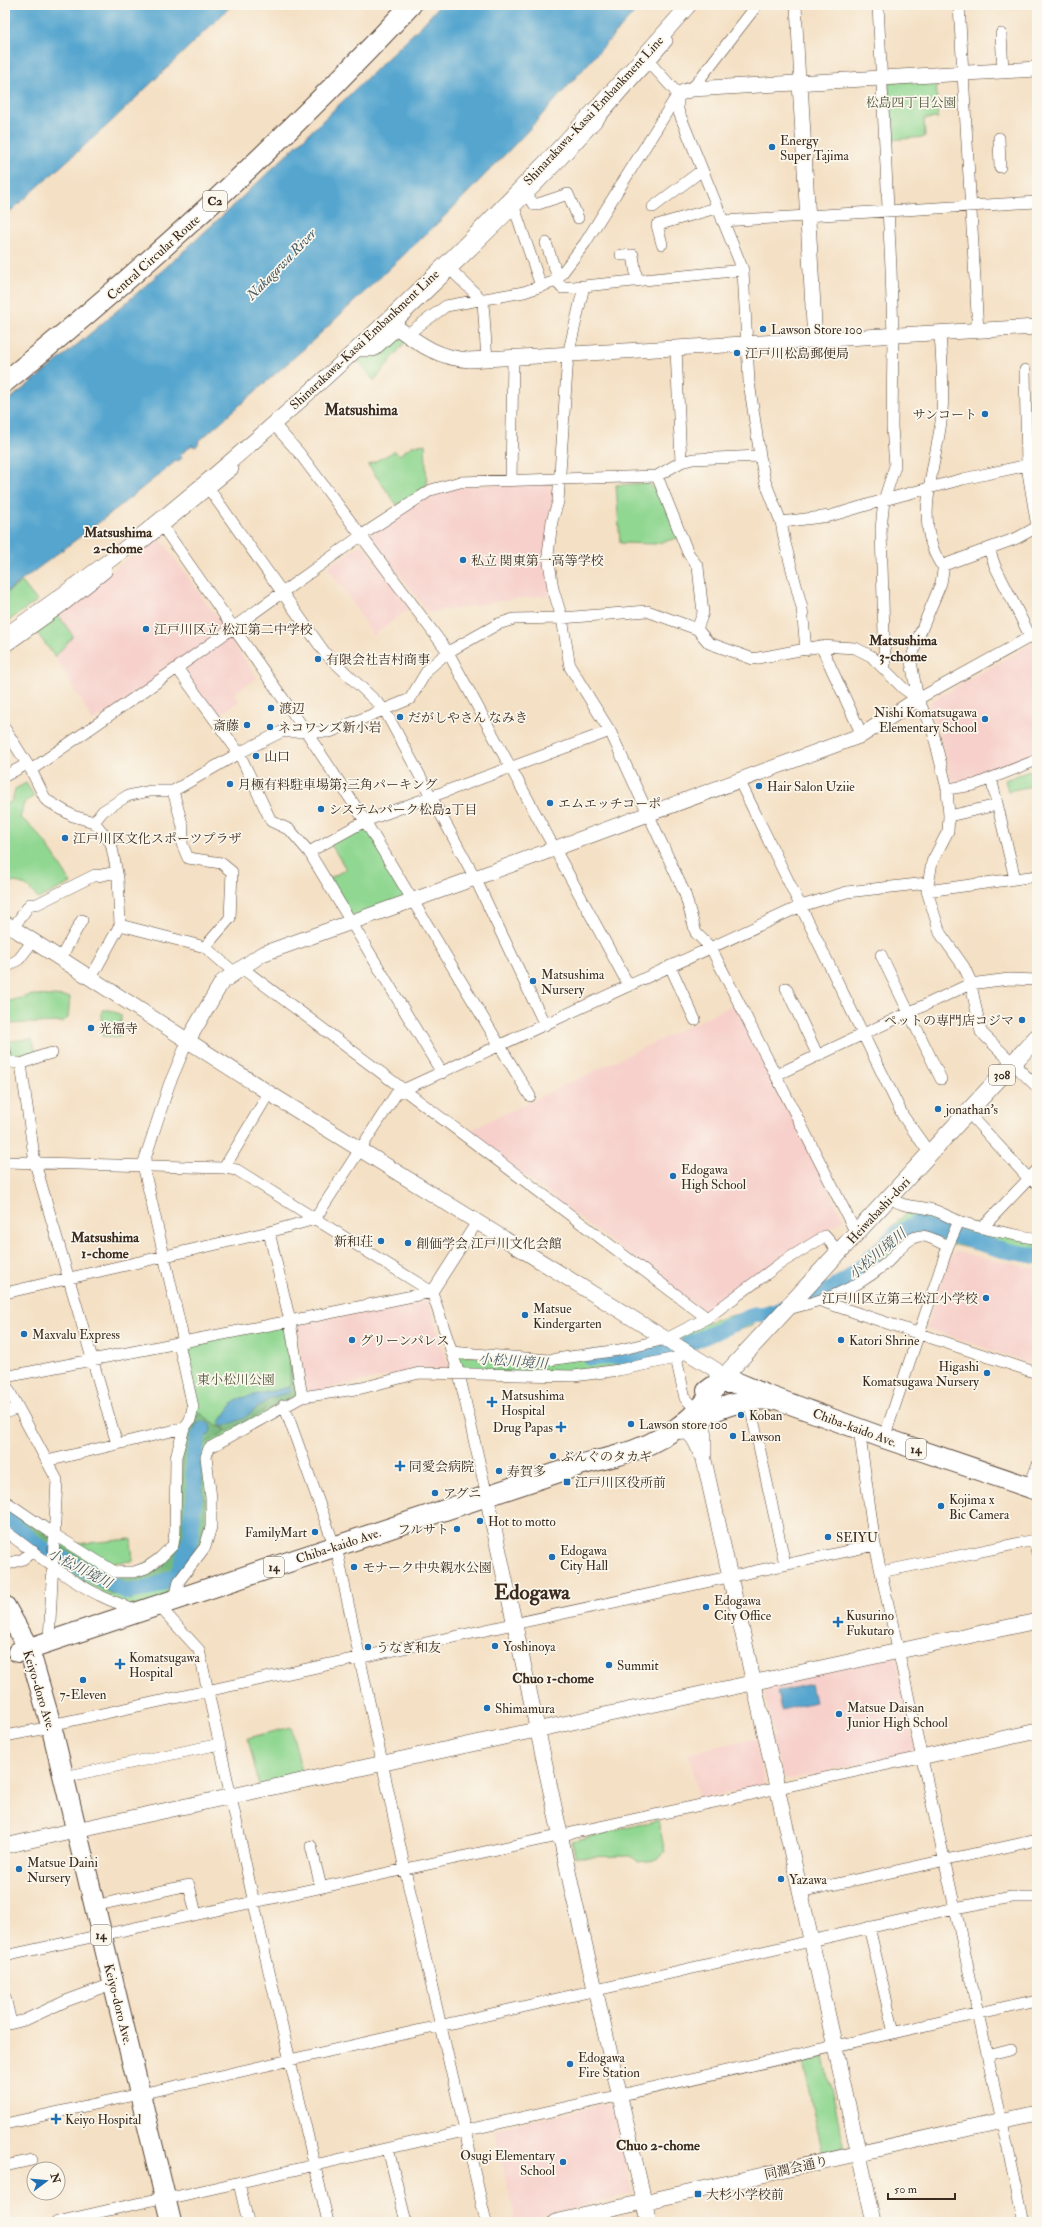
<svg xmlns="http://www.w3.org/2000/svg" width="1042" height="2227" font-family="'IM FELL Double Pica','Noto Serif JP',serif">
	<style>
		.built { fill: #f7d0cb }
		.green { fill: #90d791; stroke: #668058 }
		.forest { fill: #74b87b; stroke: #58714c }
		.water { fill: #55a5cf; stroke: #486876 }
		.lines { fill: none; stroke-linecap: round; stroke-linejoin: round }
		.river { stroke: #55a5cf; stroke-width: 16 }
		.street-casing { stroke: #574537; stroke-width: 12 }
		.secondary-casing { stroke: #574537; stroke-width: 16 }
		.primary-casing { stroke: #574537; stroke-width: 18 }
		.highway-casing { stroke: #574537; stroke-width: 22 }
		.street { stroke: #fff; stroke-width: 11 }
		.secondary { stroke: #fff; stroke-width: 15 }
		.primary { stroke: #fff; stroke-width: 17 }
		.highway { stroke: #fff; stroke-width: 20 }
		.poi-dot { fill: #1f6fb2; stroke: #fbf7ec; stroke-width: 1.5 }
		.labels { text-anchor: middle; stroke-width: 3.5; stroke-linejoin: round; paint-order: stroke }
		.shield { fill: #fbf7ec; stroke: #75685c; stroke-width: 1 }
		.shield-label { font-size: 12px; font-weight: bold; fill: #3b2a1e }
		.park-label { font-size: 13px; fill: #50553b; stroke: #fbf7ec }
		.street-label { font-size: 13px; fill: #3b2a1e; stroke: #fbf7ec }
		.poi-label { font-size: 13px; fill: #3b2a1e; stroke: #fbf7ec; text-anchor: start }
		.water-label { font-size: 14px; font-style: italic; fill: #455b65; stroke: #fbf7ec }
		.neighbourhood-label { font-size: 14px; font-weight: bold; fill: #3b2a1e; stroke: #fbf7ec }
		.quarter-label { font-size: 15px; font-weight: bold; fill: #3b2a1e; stroke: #fbf7ec }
		.town-label { font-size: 21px; font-weight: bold; fill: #3b2a1e; stroke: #fbf7ec }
	</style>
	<rect width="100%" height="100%" fill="#fbf7ec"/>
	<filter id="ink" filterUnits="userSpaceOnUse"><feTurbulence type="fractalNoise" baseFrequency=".025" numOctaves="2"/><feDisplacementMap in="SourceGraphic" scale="8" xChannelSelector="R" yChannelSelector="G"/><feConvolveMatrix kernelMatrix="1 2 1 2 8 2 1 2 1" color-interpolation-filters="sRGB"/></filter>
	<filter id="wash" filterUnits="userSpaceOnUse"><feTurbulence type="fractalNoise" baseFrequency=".012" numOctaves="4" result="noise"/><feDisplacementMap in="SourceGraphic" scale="16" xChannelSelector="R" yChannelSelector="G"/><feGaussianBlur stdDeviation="0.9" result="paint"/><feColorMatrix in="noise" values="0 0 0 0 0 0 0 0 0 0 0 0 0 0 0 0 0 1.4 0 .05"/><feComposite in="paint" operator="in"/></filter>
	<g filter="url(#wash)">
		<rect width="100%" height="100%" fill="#f4e0c4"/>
		<path class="built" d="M547,483L554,495L551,596L518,598L429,613L390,562L381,569L410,608L373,636L351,600L327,567L360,545H363L377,563L386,556L371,537V533L430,494L457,487Z
			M158,536L224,627L223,631L227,638H230L257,678L234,693L239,701L217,717L185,672L186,667L93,721L55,657L73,636L57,613Z
			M1037,641V754L976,778L951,782L939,730L929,709L931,701Z
			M735,1004L844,1220L778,1259L707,1314L466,1132Z
			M957,1252L1037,1269V1366L926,1328L950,1256Z
			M428,1300L449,1369H419L307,1393L296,1325Z
			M895,1656L916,1752L787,1780L781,1774L773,1743L756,1747L765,1785L699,1799L689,1753L754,1738L755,1741L775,1736L764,1692L769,1684Z
			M605,2104L613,2107L632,2194L516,2222L494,2129Z"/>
		<path class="green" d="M936,79L938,118L924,119L925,137L891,140L888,82Z
			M394,337H400L406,341L374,381L358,360Z
			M425,444L427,486L397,505L368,465L395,451L399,455L412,446Z
			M648,483L659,492L678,538L654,544L620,543L616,485Z
			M22,582L37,601L5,623V594Z
			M57,613L73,636L55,657L34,629Z
			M1037,768V785L1008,791L1005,780Z
			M26,783L34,796L24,803L20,818C40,829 59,864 71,883L38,899C28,886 22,880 5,883V805L12,801L15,789Z
			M365,823L409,898L353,918L329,879L346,869L330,843Z
			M33,995L70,997L68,1018L62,1022L6,1024L5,1002Z
			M102,1010H110L121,1015V1037L102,1036Z
			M32,1039L36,1051L15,1058L9,1053L8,1041Z
			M920,1210L1037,1241V1264L946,1243L922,1234L847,1289L814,1299L816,1291L846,1272L908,1211Z
			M775,1304L752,1326L692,1345L675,1336L696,1325Z
			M290,1321L302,1397L209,1448L211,1527L179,1581L175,1600L137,1613L99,1595L5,1531V1501L105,1567L134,1572L173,1545L176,1457L190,1420L179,1343Z
			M665,1342L681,1351L674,1356L574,1374L460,1372L454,1355L549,1362Z
			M131,1539L133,1561L106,1563L76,1544Z
			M291,1727L303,1777L259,1786L248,1738Z
			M658,1820L665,1851L658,1860L638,1862L630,1856L575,1857L572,1841Z
			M824,2057L845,2149L823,2154L802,2062Z"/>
		<path class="forest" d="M290,1357L296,1394L228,1431L219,1425L290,1386Z
			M198,1412L226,1431L205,1444L200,1457L205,1499V1525L200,1544L176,1572L172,1588L129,1600L103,1590L54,1559L55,1542L113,1578H137L149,1575L165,1562L177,1550L181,1536L182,1459L189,1431L195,1423Z
			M5,1508L52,1540L51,1557L5,1524Z"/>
		<path class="water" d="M5,5H232L111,122L5,216Z
			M440,5H641L523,136L444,217L307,346L198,442L199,444L195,447L192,445L180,455L182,458L177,462L176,461L101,521L5,593V403C154,287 286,155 422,25Z
			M289,1387L291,1392L270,1398L244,1418L223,1427L220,1422L233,1403L241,1398Z
			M195 1429a8 8 0 1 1 16 0a8 8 0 1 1-16 0Z
			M811,1684L815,1702L781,1710L777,1692Z"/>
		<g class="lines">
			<path class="river" d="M688,1344L756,1314H770L829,1290L850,1277L897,1233L916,1224L1003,1250L1037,1256
				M591,1358L658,1354L670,1350
				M5,1518L40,1547L127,1592L151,1588L177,1575L192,1535L191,1521L195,1495L193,1463L198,1437"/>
		</g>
	</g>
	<g filter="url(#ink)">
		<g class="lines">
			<g class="street-casing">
				<path id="street" d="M796,5L800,83
					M878,5L891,268L893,337L892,427L895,466L884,500L881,529L885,670
					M959,5L978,331
					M1001,34L1003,71
					M649,62L667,41
					M692,89L757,5
					M999,138L1000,167
					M526,195L535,205L568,194L578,218
					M514,207L541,286
					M653,207L701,171
					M722,221L1037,202
					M546,243L558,278
					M662,244L657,225L716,208
					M621,255H633L637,280
					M451,270L483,301L487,360
					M556,281L562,288L584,286L568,355L558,502L552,521L548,555L553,589L562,618L570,667L611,733L685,894L696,933L711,948L856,1233
					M584,286L743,270
					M394,330L397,322C465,256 534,192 597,121C614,101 631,81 649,62L678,94V110L743,270L749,382L760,456L765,481L781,522L785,543L802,608L806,650
					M940,334C942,360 944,387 942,413C938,461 912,519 940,563L944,565L941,583L916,643L911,662L918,699L933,732L947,789L949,816L948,831L932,862L927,891L940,933L964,967L970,980L981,1032L1037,1087
					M406,335L446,306L524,292L556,281L585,243L678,94
					M676,349L681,462
					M1025,370L1027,466L1037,527
					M278,429L300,454L448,652L629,986
					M657,476L688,553L698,567L703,613L697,629
					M511,480L513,358
					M209,489L325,653L384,709L475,878L545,1025
					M781,522L830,516L884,500L963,479L1037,463
					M163,527L307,733L365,821L530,1096
					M138,547L233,469
					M989,549L995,566L1030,636
					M944,565L1017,538L1037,527
					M821,646L862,735
					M5,647L67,603L106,572
					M177,668L239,753L271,821L290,830L309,852L442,1073
					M918,699L1037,633
					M5,729L31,770L46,800L73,816L94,822L111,843L118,878L120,925L91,978
					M31,770L177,668L362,535L431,490L460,482L657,476L681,462L693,459L760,456
					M5,776L27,764
					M991,778L1015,879
					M739,780L903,1116L930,1154
					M947,789L974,785L1037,760
					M173,791L183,827L182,844L188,858L221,863L232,872L230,918L205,947
					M949,816L997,805
					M94,822L103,811L127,796L150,791H173L239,753L281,732H330L410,699L428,669L448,652L498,624L514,619L562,618L647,611L697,629L709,643L753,659L821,646L855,648L871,656L903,688L918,699
					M309,852L365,821L610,731
					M927,891L1037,876
					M120,925L205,947L235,973
					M13,928L30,904H37L95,875L97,876L117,872
					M881,955L941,1079
					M60,959L82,920
					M670,966L695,1020
					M5,968L19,959L33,941
					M242,968L707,1318
					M786,988L818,1056
					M5,1050L7,1061L21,1064L35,1163L117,1444
					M21,1064L41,1056L52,1053
					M776,1075L970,984L1009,979L1037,980
					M975,1120L1029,1179L1037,1183
					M5,1162L224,1168L237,1170L432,1292L459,1374L487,1496
					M224,1168L269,1093
					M889,1197C907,1210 915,1204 933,1210C943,1213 952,1219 961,1222C986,1230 1012,1234 1037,1239
					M982,1228L1037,1170
					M269,1232L315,1219L396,1094L403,1090L801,906L847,892L927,883
					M5,1293L269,1232L290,1321L5,1377
					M821,1301L1037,1373
					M788,1309C828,1299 852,1291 884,1265C895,1257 907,1235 922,1236C930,1236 940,1243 948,1246
					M184,1342L143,1165L169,1085L188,1040
					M451,1352L549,1360L619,1350L666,1339L707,1318L781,1263L825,1236L839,1252
					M676,1358L685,1398L691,1404
					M5,1383L57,1480L49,1642
					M302,1397L290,1321L432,1292L477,1222
					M749,1401L785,1564
					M284,1405L338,1556L405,1870L486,2222
					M5,1413L18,1408
					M859,1429L875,1545L1024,2222
					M884,1438L948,1246L959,1221
					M47,1461L184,1428
					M1029,1488L1037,1466
					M5,1501L55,1535L115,1572H134L146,1568L159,1559L173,1545L175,1532L176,1457L184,1428L190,1420L193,1407L179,1343
					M5,1531C35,1553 65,1578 99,1595C112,1602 125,1604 137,1613
					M1037,1535L1034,1540L1037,1553
					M5,1565L23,1559L33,1551
					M881,1572L1034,1540
					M175,1600L179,1581L205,1547L211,1527V1498L206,1457L209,1448L302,1397L362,1388L419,1373L574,1376L619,1370L676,1358L686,1352
					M159,1606L199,1650L267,1963L328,2222
					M51,1725L875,1545
					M5,1736L41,1729
					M64,1777L220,1744
					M311,1846L321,1887
					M800,1892L1037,1840
					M103,1904L189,1885L196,1914
					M869,1927L894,2033
					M102,1935C375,1877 648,1815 921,1757
					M5,1956L92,1937
					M5,1997L11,2023
					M5,2025L25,2020L66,2001L104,1987
					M987,2055L1010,2049
					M141,2094L955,1908L1012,1897H1037
					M5,2124L130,2096
					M388,2149L406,2222
					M5,2166L32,2160
					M239,2183L248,2222
					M166,2199L1037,2000
					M57,2222L153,2200"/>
			</g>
			<g class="secondary-casing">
				<path id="secondary" d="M800,83L815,341
					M678,94L692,89L1037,69
					M357,349H373L394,330L399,329C422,346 440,358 469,360L1037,327
					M5,636C43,608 82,582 119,553C326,390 515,204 689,5
					M5,923L269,1093L716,1370L718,1383
					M188,1040L222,982L262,954L475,878L862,735L918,699
					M707,1408L704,1423V1460L874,2222
					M673,1431C693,1430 694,1438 701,1454
					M487,1496L573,1894L649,2222
					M921,1757L1037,1731
					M76,1830L1037,1621
					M5,1846L66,1832
					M555,2222L1037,2113"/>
			</g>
			<g class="primary-casing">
				<path id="primary" d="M718,1383L1037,1037"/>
			</g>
			<g class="highway-casing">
				<path id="highway" d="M5,382C149,266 285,140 411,5
					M707,1391L718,1383H738L766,1395L884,1438L1037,1490
					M693,1421C716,1409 744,1397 771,1400
					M5,1606L29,1649L51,1725L171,2222
					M18,1652L580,1465C593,1461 606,1459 619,1455C659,1444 698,1420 718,1383"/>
			</g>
			<use href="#street" class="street"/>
			<use href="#secondary" class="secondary"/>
			<use href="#primary" class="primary"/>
			<use href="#highway" class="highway"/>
		</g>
	</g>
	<g class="poi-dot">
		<circle cx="772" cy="147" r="4"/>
		<circle cx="763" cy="329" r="4"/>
		<circle cx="737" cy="353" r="4"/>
		<circle cx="985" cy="414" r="4"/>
		<circle cx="463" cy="560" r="4"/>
		<circle cx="146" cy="629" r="4"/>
		<circle cx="318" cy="659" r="4"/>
		<circle cx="271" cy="708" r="4"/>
		<circle cx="400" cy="717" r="4"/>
		<circle cx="985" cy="719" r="4"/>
		<circle cx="247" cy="725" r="4"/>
		<circle cx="270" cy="727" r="4"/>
		<circle cx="256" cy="756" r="4"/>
		<circle cx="230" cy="784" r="4"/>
		<circle cx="759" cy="786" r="4"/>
		<circle cx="550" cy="803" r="4"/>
		<circle cx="321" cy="809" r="4"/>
		<circle cx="65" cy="838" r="4"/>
		<circle cx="533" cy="981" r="4"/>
		<circle cx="1022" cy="1020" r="4"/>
		<circle cx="91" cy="1028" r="4"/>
		<circle cx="938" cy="1109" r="4"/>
		<circle cx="673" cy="1176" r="4"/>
		<circle cx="381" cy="1241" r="4"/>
		<circle cx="408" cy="1243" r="4"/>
		<circle cx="986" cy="1298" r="4"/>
		<circle cx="525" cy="1315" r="4"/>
		<circle cx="24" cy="1334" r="4"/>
		<circle cx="352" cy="1340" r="4"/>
		<circle cx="841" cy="1340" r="4"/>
		<circle cx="987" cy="1373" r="4"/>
		<path d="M490 1396h4v4h4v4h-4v4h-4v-4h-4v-4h4z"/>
		<circle cx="741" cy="1415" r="4"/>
		<circle cx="631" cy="1424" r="4"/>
		<path d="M559 1421h4v4h4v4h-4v4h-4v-4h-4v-4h4z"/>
		<circle cx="733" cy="1436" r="4"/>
		<circle cx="553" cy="1456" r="4"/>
		<path d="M398 1460h4v4h4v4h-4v4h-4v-4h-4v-4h4z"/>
		<circle cx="499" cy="1471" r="4"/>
		<rect x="563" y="1478" width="8" height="8" rx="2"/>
		<circle cx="435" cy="1493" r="4"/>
		<circle cx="941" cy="1506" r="4"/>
		<circle cx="480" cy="1521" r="4"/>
		<circle cx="457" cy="1529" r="4"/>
		<circle cx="315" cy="1532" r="4"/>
		<circle cx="828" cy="1537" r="4"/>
		<circle cx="552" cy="1557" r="4"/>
		<circle cx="354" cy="1567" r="4"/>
		<circle cx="706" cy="1607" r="4"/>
		<path d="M836 1616h4v4h4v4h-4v4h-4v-4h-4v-4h4z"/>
		<circle cx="495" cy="1646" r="4"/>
		<circle cx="368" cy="1647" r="4"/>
		<path d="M118 1658h4v4h4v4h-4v4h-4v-4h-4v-4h4z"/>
		<circle cx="609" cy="1665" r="4"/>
		<circle cx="83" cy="1680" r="4"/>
		<circle cx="487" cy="1708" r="4"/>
		<circle cx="839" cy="1714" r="4"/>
		<circle cx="19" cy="1869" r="4"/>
		<circle cx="781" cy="1879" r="4"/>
		<circle cx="570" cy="2064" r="4"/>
		<path d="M54 2113h4v4h4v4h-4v4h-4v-4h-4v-4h4z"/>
		<circle cx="563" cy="2162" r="4"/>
		<rect x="694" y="2190" width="8" height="8" rx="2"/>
	</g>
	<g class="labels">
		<g class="shield">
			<rect x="203" y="191" width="24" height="20" rx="3"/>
			<rect x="989" y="1065" width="26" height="20" rx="3"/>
			<rect x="906" y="1439" width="20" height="20" rx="3"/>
			<rect x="264" y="1557" width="20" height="20" rx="3"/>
			<rect x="91" y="1925" width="20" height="20" rx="3"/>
		</g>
		<g class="shield-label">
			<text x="215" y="205">C2</text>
			<text x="1002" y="1079">308</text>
			<text x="916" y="1453">14</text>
			<text x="274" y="1571">14</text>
			<text x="101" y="1939">14</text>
		</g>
		<g class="park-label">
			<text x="911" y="107">松島四丁目公園</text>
			<text x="236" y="1384">東小松川公園</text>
		</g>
		<g class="street-label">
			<text transform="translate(593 110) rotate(-47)" y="5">Shinarakawa-Kasai Embankment Line</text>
			<text transform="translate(153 257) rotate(-42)" y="5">Central Circular Route</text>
			<text transform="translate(364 339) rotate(-43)" y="5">Shinarakawa-Kasai Embankment Line</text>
			<text transform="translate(878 1210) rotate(-47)" y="5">Heiwabashi-dori</text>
			<text transform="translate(855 1427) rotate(20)" y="5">Chiba-kaido Ave.</text>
			<text transform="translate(338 1545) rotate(-18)" y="5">Chiba-kaido Ave.</text>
			<text transform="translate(40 1690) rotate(73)" y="5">Keiyo-doro Ave.</text>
			<text transform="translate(119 2004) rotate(76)" y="5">Keiyo-doro Ave.</text>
			<text transform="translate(796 2167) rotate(-13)" y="5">同潤会通り</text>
		</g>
		<g class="poi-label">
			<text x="780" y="145">Energy<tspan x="780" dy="15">Super Tajima</tspan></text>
			<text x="771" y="334">Lawson Store 100</text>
			<text x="745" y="358">江戸川松島郵便局</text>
			<text x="977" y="419" text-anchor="end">サンコート</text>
			<text x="471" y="565">私立 関東第一高等学校</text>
			<text x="154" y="634">江戸川区立 松江第二中学校</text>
			<text x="326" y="664">有限会社吉村商事</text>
			<text x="279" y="713">渡辺</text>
			<text x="977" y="717" text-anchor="end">Nishi Komatsugawa<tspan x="977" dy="15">Elementary School</tspan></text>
			<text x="408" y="722">だがしやさん なみき</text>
			<text x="239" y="730" text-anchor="end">斎藤</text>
			<text x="278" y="732">ネコワンズ新小岩</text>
			<text x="264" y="761">山口</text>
			<text x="238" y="789">月極有料駐車場第3三角パーキング</text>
			<text x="767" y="791">Hair Salon Uziie</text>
			<text x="558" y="808">エムエッチコーポ</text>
			<text x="329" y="814">システムパーク松島2丁目</text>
			<text x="73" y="843">江戸川区文化スポーツプラザ</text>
			<text x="541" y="979">Matsushima<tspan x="541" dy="15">Nursery</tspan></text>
			<text x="1014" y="1025" text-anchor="end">ペットの専門店コジマ</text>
			<text x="99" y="1033">光福寺</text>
			<text x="946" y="1114">jonathan's</text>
			<text x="681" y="1174">Edogawa<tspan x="681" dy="15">High School</tspan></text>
			<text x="373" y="1246" text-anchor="end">新和荘</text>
			<text x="416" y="1248">創価学会 江戸川文化会館</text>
			<text x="978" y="1303" text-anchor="end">江戸川区立第三松江小学校</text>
			<text x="533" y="1313">Matsue<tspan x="533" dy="15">Kindergarten</tspan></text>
			<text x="32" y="1339">Maxvalu Express</text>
			<text x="360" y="1345">グリーンパレス</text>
			<text x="849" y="1345">Katori Shrine</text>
			<text x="979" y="1371" text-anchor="end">Higashi<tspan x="979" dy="15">Komatsugawa Nursery</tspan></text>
			<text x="501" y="1400">Matsushima<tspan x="501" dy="15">Hospital</tspan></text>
			<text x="749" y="1420">Koban</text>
			<text x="639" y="1429">Lawson store 100</text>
			<text x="553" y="1432" text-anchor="end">Drug Papas</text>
			<text x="741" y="1441">Lawson</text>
			<text x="561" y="1461">ぶんぐのタカギ</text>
			<text x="409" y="1471">同愛会病院</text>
			<text x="507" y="1476">寿賀多</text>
			<text x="575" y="1487">江戸川区役所前</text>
			<text x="443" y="1498">アグニ</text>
			<text x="949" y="1504">Kojima x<tspan x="949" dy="15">Bic Camera</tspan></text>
			<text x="488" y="1526">Hot to motto</text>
			<text x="449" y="1534" text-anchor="end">フルサト</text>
			<text x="307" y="1537" text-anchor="end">FamilyMart</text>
			<text x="836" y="1542">SEIYU</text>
			<text x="560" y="1555">Edogawa<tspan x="560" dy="15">City Hall</tspan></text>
			<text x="362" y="1572">モナーク中央親水公園</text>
			<text x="714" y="1605">Edogawa<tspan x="714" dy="15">City Office</tspan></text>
			<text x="846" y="1620">Kusurino<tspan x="846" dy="15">Fukutaro</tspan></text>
			<text x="503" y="1651">Yoshinoya</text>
			<text x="376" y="1652">うなぎ和友</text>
			<text x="129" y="1662">Komatsugawa<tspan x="129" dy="15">Hospital</tspan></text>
			<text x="617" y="1670">Summit</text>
			<text x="83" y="1699" text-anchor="middle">7-Eleven</text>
			<text x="847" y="1712">Matsue Daisan<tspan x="847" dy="15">Junior High School</tspan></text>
			<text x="495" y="1713">Shimamura</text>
			<text x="27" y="1867">Matsue Daini<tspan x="27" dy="15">Nursery</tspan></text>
			<text x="789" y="1884">Yazawa</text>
			<text x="578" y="2062">Edogawa<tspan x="578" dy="15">Fire Station</tspan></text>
			<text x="65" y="2124">Keiyo Hospital</text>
			<text x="555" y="2160" text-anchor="end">Osugi Elementary<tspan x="555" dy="15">School</tspan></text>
			<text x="706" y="2199">大杉小学校前</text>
		</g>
		<g class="water-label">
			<text transform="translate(281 264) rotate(-46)" y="5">Nakagawa River</text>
			<text transform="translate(877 1254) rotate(-40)" y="5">小松川境川</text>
			<text transform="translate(513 1361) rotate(4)" y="5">小松川境川</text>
			<text transform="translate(80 1568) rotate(27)" y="5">小松川境川</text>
		</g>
		<g class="neighbourhood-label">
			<text x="118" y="537">Matsushima<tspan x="118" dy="16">2-chome</tspan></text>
			<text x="903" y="645">Matsushima<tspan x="903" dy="16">3-chome</tspan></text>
			<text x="105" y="1242">Matsushima<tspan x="105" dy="16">1-chome</tspan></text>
			<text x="553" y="1683">Chuo 1-chome</text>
			<text x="658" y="2150">Chuo 2-chome</text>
		</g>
		<g class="quarter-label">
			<text x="361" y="415">Matsushima</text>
		</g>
		<g class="town-label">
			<text x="532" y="1599">Edogawa</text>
		</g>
	</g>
	<rect width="1042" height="2227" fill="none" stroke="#fbf7ec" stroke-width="20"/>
	<g transform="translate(46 2181) rotate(74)"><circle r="19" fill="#fbf7ec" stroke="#aea59a"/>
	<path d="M0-3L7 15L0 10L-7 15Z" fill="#1f6fb2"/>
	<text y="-6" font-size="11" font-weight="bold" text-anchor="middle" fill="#3b2a1e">N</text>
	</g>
	<path d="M888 2193v6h67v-6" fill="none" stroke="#3b2a1e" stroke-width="2"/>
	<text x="894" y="2193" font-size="12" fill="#3b2a1e" stroke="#fbf7ec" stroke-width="3" paint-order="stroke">50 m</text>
</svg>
